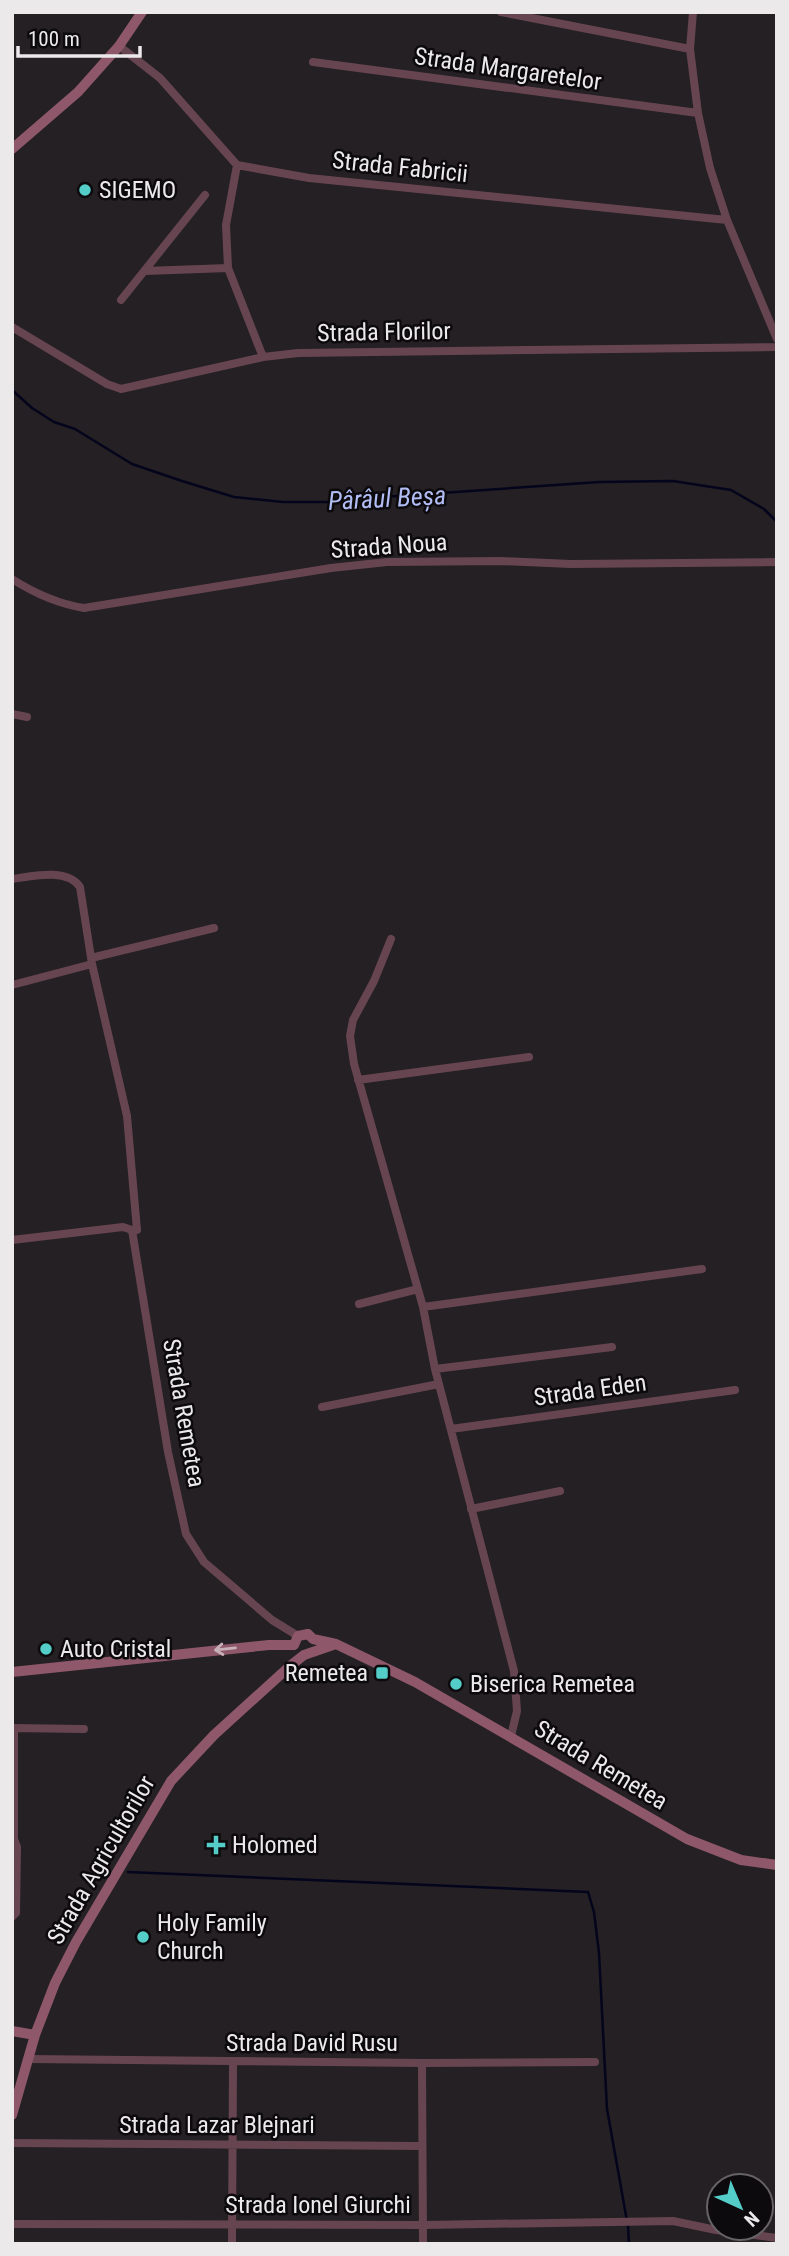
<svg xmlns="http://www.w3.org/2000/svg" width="789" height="2256" font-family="'Roboto Condensed',sans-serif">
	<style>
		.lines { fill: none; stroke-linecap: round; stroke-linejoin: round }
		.stream { stroke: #04051c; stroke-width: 2.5 }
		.street { stroke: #674550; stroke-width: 8 }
		.secondary { stroke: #8e586a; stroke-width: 10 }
		.oneway { stroke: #c6afb7 }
		.poi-dot { fill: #54cdc8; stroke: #0c0a0c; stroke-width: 2.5 }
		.labels { text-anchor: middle; stroke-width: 5; stroke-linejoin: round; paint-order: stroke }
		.street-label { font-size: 24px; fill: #ece9eb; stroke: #0c0a0c }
		.poi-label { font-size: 24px; fill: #ece9eb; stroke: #0c0a0c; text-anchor: start }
		.water-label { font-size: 26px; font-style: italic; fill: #b1bdf4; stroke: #0c0a0c }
	</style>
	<rect width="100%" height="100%" fill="#242023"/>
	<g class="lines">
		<path class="stream" d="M12,390L32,408L54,422L75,429L132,464L182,481L234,497L283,502H331L354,499L599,482L673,481L731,490L764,509L777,522
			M128,1872L588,1892L594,1912L599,1953L607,2109L627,2221
			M628,2225L629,2244"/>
		<path class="street" d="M501,12L690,49
			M693,12L690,49L698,113L710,168L727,220L777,339
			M119,46L160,78L237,165L309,178L727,220
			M313,62L698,113
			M237,165L226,225L228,268L263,357
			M145,271L228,268
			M121,300L205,195
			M12,327L107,384L121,389L263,357L298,353L777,347
			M12,579C34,593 59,604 84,608L331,568L387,562L501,561L571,564L777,562
			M12,714L27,717
			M12,879C33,876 67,868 80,887L92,964L127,1116L137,1230H132
			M391,939L374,981L353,1020L350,1036L354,1064L423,1307L435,1369L514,1671L517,1711L511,1736
			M91,958L214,928
			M12,985L92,964
			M358,1080L529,1057
			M132,1230L168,1452L186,1534L204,1562L272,1620L298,1636
			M12,1240L123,1227L132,1230
			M359,1304L418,1289
			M423,1307L702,1269
			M435,1369L612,1347
			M322,1407L439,1384
			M451,1429L735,1390
			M471,1509L560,1491
			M12,1728L84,1729
			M12,1917L16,1913L17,1847L14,1839V1728
			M28,2059L422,2063L595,2062
			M422,2063L423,2244
			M12,2143L422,2146
			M12,2224L423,2225L673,2221L716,2230L777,2238
			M232,2244L233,2062"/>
		<path class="secondary" d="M12,149L78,92L119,46L142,12
			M294,1645L298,1636L308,1634L313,1639L336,1644L415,1682L687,1839L741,1860L777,1865
			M12,1672L269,1645H294
			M12,2031L35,2035
			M12,2115L35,2035L55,1983L76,1942L171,1781L214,1735L290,1666L304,1655L336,1644"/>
	</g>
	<defs><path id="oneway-shaft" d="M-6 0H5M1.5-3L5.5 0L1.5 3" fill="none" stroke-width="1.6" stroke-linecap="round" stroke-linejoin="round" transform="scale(1.75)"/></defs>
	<use class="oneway" href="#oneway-shaft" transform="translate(225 1649) rotate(174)"/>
	<g class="poi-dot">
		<circle cx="85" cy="190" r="7"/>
		<circle cx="46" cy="1649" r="7"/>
		<rect x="375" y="1666" width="14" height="14" rx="3.5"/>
		<circle cx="456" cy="1684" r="7"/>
		<path d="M212.5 1834.5h7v7h7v7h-7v7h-7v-7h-7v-7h7z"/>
		<circle cx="143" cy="1937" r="7"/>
	</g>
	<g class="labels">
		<g class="street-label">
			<text transform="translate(508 69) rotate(8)" y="8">Strada Margaretelor</text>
			<text transform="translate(400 167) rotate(6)" y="8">Strada Fabricii</text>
			<text transform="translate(384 332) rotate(-1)" y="8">Strada Florilor</text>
			<text transform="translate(389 546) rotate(-4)" y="8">Strada Noua</text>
			<text transform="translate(590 1390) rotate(-8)" y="8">Strada Eden</text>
			<text transform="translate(184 1413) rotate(80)" y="8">Strada Remetea</text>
			<text transform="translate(601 1765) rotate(31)" y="8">Strada Remetea</text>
			<text transform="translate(101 1860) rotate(-60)" y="8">Strada Agricultorilor</text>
			<text x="312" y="2051">Strada David Rusu</text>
			<text x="217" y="2133">Strada Lazar Blejnari</text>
			<text x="318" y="2213">Strada Ionel Giurchi</text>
		</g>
		<g class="poi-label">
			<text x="99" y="198">SIGEMO</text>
			<text x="60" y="1657">Auto Cristal</text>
			<text x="368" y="1681" text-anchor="end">Remetea</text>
			<text x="470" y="1692">Biserica Remetea</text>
			<text x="232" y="1853">Holomed</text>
			<text x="157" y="1931">Holy Family<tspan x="157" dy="28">Church</tspan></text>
		</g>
		<g class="water-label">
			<text transform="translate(387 498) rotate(-3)" y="9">Pârâul Beșa</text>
		</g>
	</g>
	<rect width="789" height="2256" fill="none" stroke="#ece9eb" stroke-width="28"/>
	<g transform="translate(740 2207) rotate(136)"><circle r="33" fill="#0c0a0c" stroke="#666365" stroke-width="2"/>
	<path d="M0-5L12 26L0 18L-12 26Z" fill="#54cdc8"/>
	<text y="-10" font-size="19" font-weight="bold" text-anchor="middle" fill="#ece9eb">N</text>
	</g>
	<path d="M18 46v10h122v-10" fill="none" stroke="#ece9eb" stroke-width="3.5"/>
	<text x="28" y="46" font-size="21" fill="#ece9eb" stroke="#0c0a0c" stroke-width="5" paint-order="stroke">100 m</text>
</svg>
